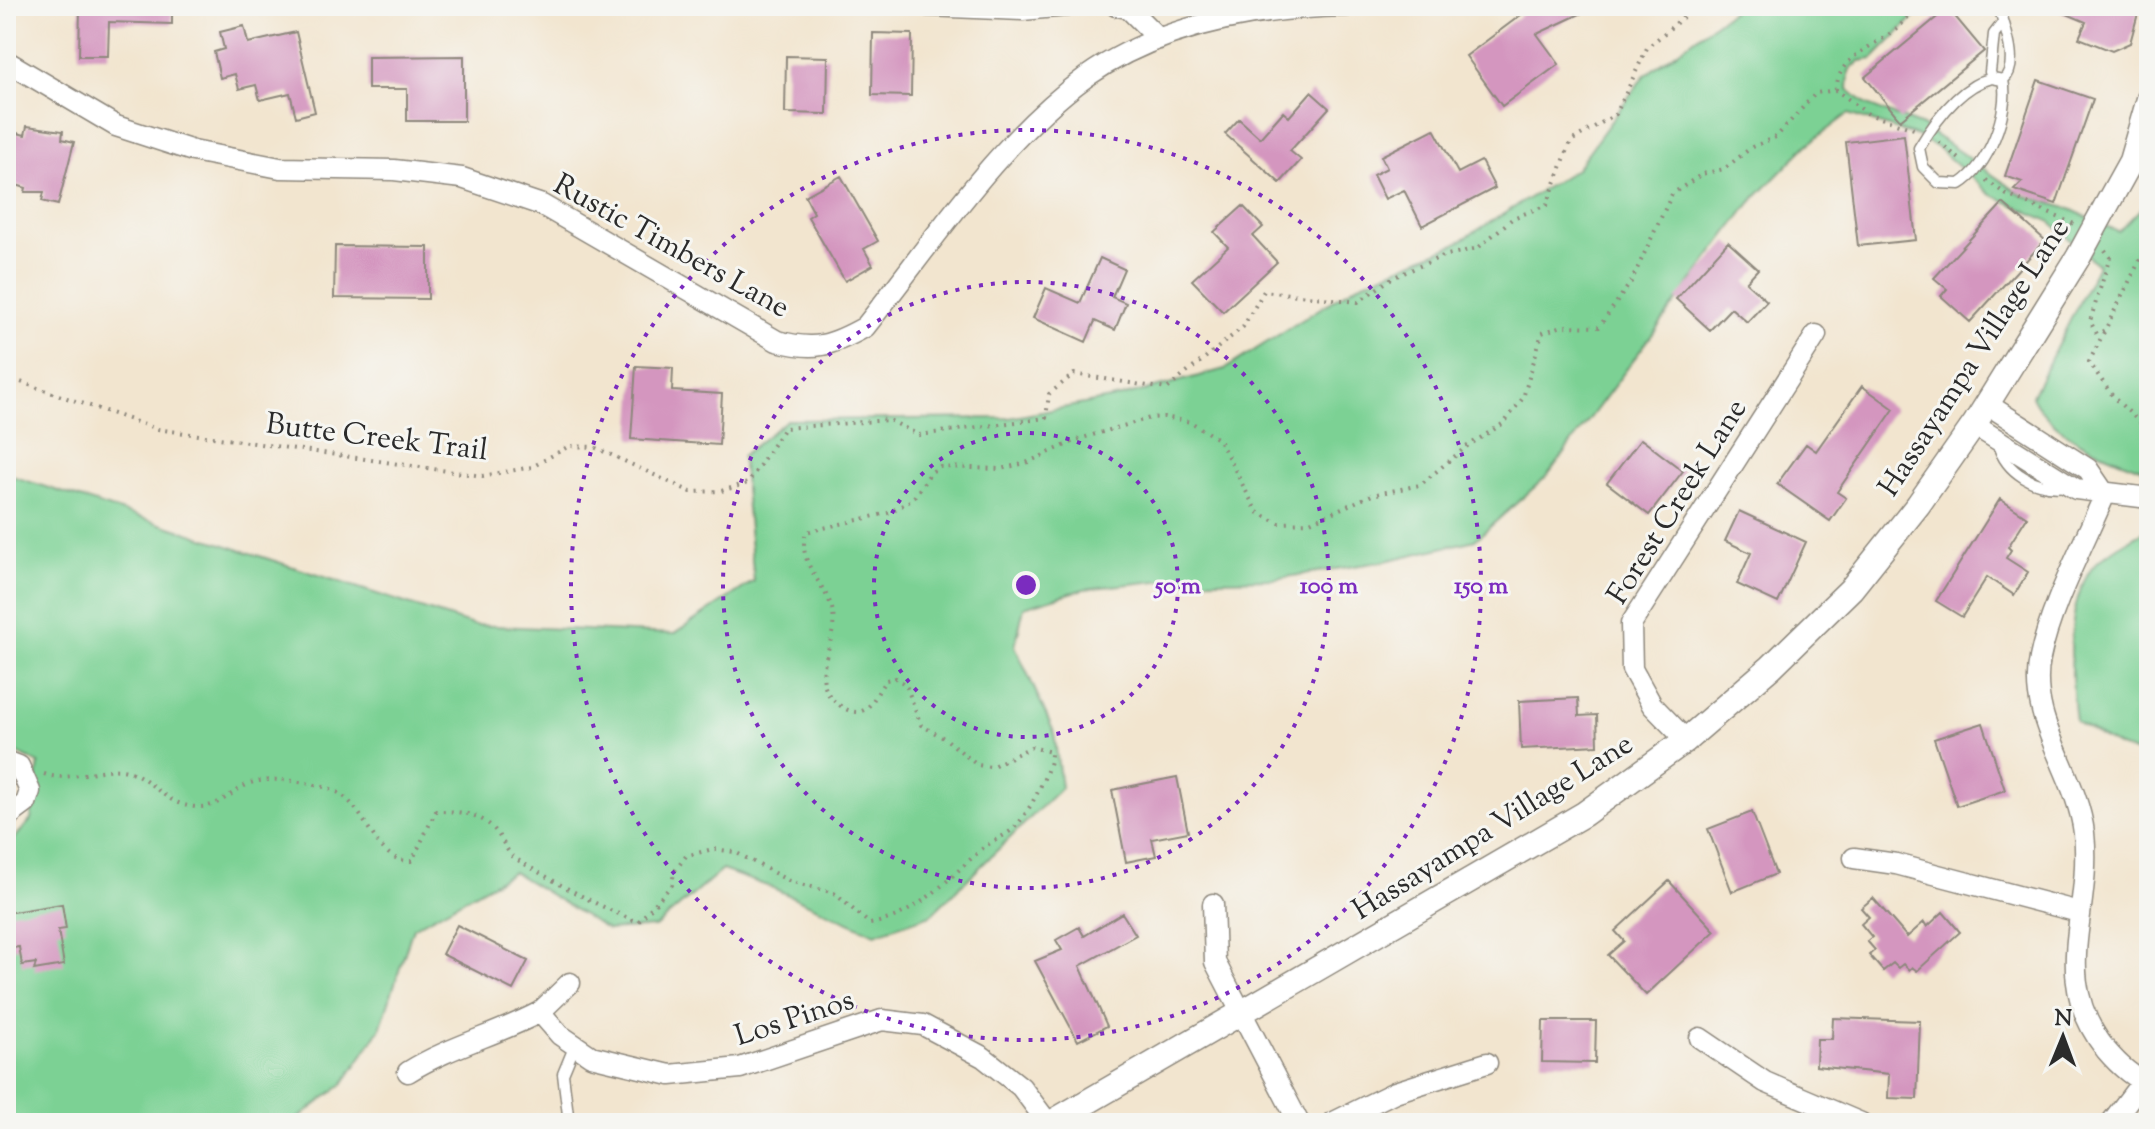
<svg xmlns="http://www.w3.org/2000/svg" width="2155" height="1129" font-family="'Sorts Mill Goudy',serif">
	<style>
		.green { fill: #7bd194; stroke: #537e60; stroke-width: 2 }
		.building { fill: #d496bf }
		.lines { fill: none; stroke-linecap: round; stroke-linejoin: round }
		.service-casing { stroke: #8e887d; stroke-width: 13 }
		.minor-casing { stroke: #8e887d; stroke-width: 23 }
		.tertiary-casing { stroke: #8e887d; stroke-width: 27 }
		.path { stroke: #8e887d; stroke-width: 4; stroke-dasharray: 2 6; stroke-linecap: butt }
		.service { stroke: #fff; stroke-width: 10 }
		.minor { stroke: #fff; stroke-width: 20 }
		.tertiary { stroke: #fff; stroke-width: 24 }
		.tertiary-bridge-casing { stroke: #8e887d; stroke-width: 27; stroke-linecap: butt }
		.tertiary-bridge { stroke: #fff; stroke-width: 24 }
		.ring { fill: none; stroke: #7b2cbf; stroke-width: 4; stroke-dasharray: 4 8 }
		.labels { text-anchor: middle; stroke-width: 6; stroke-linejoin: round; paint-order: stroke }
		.street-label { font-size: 30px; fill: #2b2b2b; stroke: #f6f6f2 }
		.centre { fill: #7b2cbf; stroke: #f6f6f2; stroke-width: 4 }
		.ring-label { font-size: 24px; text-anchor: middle; font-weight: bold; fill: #7b2cbf; stroke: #f6f6f2; stroke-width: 6; stroke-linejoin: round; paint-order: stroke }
	</style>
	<rect width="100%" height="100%" fill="#f6f6f2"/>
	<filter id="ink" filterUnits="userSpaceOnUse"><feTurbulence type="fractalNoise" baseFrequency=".0125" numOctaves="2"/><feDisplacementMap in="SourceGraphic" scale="16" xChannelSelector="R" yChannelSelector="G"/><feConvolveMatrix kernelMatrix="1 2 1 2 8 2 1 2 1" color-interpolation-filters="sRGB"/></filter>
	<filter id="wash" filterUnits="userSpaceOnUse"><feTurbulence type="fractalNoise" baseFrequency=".006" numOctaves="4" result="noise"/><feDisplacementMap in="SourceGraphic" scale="32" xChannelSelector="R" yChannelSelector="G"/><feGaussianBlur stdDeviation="1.8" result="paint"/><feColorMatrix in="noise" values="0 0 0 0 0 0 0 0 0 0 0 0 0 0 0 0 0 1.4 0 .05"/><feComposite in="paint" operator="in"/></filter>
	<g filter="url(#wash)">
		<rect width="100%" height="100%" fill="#f2e5cf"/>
		<path class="green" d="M1739,6H1925L1873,59L1860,61L1849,71L1848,89L1867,105L1922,126L2022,195L2070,209L2118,232L2149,200V471C2109,457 2051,436 2032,396L2098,265L2051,222L1990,194L1939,149L1917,136L1848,114L1807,145L1750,203L1547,476L1475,540L1385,561L1274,579L1157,581L1084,589L1024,607L1015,646L1054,732L1061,788L931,915L875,934L773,888L722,870L655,927L608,930L513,872L413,928L380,1029L343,1084L292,1123H6V848L31,820L39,763L6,748V474L473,625L674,634L754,581L742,456L787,420L1009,418L1121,397L1225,369L1357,285L1455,244L1576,169L1644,76Z
			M2149,529V757L2119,747L2076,722C2071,677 2063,608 2092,568C2104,553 2132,538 2149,529Z"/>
		<g id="blocks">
			<path class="building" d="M80,6H172V24L109,22L108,56H79Z
				M1533,6H1597L1537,34L1559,64L1502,106L1466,56Z
				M2048,6H2140L2130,43L2112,51L2079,38L2086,22Z
				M1948,8L1984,51L1900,120L1865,77Z
				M244,26L248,43L296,32L315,112L296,117L290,93L260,100L256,85L239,89L235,74L220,78L214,52L224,49L220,32Z
				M873,33L912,34L911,96L872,95Z
				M464,56V121H407V89H368V57Z
				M786,56L828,57L827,114L785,113Z
				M2038,80L2093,99L2056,204L2014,190L2022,182L2005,176Z
				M1311,92L1329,108L1290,151L1301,160L1280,183L1225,134L1239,119L1260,138L1283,112L1289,117Z
				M27,126L63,131L62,139L74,142L58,205L42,201L44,192H25L26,188L6,182V130L25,135Z
				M1434,129L1458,173L1481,161L1495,188L1422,226L1404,190L1385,199L1373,175L1387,168L1381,156Z
				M1904,135L1916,240L1858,246L1846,142Z
				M841,176L878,241L864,249L873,265L845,281L808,217L814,213L805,196Z
				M2003,203L2045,240L1970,322L1941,296L1947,289L1934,278Z
				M1243,206L1263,227L1253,236L1277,262L1223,312L1192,280L1228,247L1214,232Z
				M1728,242L1758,269L1746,282L1767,301L1747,322L1731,308L1710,330L1676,299Z
				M335,246L428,247V299L334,298Z
				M1100,258L1124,269L1112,297L1126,303L1115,330L1095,321L1086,342L1033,318L1046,288L1080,303Z
				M636,366L673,368L672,391L722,394L719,445L631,439Z
				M1862,386L1894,409L1837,492L1846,498L1830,521L1777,484L1806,444L1816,451Z
				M1641,439L1683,471L1649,515L1607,483Z
				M2000,499L2027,517L2008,547L2011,550L2006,558L2028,572L2014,595L1987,577L1962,617L1936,601Z
				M1739,511L1806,542L1778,603L1737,584L1751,553L1725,541Z
				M1578,698L1579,716L1597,715L1598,745L1521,749L1519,701Z
				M1983,723L2005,790L1957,806L1934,739Z
				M1177,777L1188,832L1152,839L1156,856L1126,862L1112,790Z
				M1752,812L1776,874L1732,892L1708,829Z
				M1669,881L1715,931L1646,995L1608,955L1624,941L1615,931Z
				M1873,898L1907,937L1924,922L1927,927L1943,912L1960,932L1917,971L1912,967L1909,970L1903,964L1898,968L1893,963L1883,971L1869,955L1875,950L1867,941L1872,937L1861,924L1869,917L1861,908Z
				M62,904L66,929L58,930L64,965L34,970L36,963L22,965L19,947L6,949V913Z
				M1122,913L1136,935L1080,966L1107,1026L1078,1041L1035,961L1062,950L1056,940L1079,927L1084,936Z
				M457,925L528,961L513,990L442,954Z
				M1833,1018L1920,1021L1917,1099L1888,1098L1889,1074L1816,1066L1817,1039H1832Z
				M1543,1021H1596L1595,1063L1542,1062Z"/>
		</g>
	</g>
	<g filter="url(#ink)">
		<use href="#blocks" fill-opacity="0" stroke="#8e887d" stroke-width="2"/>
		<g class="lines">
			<g class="service-casing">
				<path id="service" d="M1999,6C2003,24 2021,65 2003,80L1992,78L1990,72L1994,34L2001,25
					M1992,78C1960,86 1935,121 1919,148L1923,167L1939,183L1960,184C1988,167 2010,112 2003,80
					M1998,444C2006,473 2036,490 2066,486
					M569,1123L563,1074L575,1045"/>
			</g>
			<g class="minor-casing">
				<path id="minor" d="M928,6L1022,10L1067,6
					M1116,6L1128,8L1159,39
					M6,61L116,126L193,151L280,168L394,170L462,178L542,205L777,341C815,351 831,346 865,327C932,243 999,140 1086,77C1161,24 1258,8 1347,6
					M1987,404L2088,469L2105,494
					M1974,425L2076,489L2149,498
					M2105,494C2084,544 2050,607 2040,658C2027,721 2077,773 2084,833C2093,914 2048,976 2106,1050C2117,1063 2133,1078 2149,1084
					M1686,740L1652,705L1632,669L1631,624L1816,335
					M6,761L19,766L30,791L26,803L6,818
					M1854,858L1896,864L2079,912
					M1213,904L1215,962L1299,1123
					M540,1012L570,983
					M1700,1038L1765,1082L1861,1123
					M408,1072C450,1046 497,1035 540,1012L560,1035L591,1056L670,1075L740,1068L882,1020L923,1025L983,1057L1021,1087L1048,1123
					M1332,1123L1395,1092L1487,1063
					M2111,1123L2143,1081"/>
			</g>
			<g class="tertiary-casing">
				<path id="tertiary" d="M2105,208L2131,161L2149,99
					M1051,1123L1584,814L1686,740L1771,667L1851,589L1918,505L1974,425L2079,256"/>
			</g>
			<path class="path" d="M1836,90C1839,55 1871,49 1895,30C1903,24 1910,14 1916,6
				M1939,142L1963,162
				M1986,180L2007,195L2074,224
				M2105,250L2110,257L2090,321L2097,334L2105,330L2149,242
				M2104,332L2089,362L2114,398L2145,427L2149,440
				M6,377L157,429L482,476L532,467L569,446L594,447L691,492L721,491L748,483L784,428L889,420L919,435L1046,418L1049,394L1074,374L1167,389L1243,327L1264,291L1358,302L1392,278L1443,256L1478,248L1513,218L1547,205L1571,141L1616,114L1647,48L1682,18L1691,6
				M44,774C71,783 96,767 122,770C152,774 160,805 197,807C220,808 232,790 251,783C272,776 303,782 324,787C369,797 369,863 412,861L436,811C463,811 487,814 501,839C505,845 509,855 516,859C555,882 595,905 638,922L672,885L674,872L686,856L713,849L735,852L789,881L834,893L870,924C919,915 946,880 982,849C991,841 1004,837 1013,829C1027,817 1052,769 1051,752L1031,747L991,767L977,765L947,740L921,725L906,685L896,678L886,680C873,696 869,723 842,707C800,680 844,641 831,605C821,579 797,562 806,532L888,513L912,500L931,472L940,467L1000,469L1026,463L1079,439L1150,418L1164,417L1191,422L1219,440L1257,512L1279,523L1310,522L1372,495L1420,485L1466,447L1504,423L1523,398L1542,333L1562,326L1599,327L1631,282L1672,194L1702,174L1724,169L1752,147L1776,137L1816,93L1836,90L1868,114L1914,129"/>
			<use href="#service" class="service"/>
			<use href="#minor" class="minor"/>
			<use href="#tertiary" class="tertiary"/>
			<g class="tertiary-bridge-casing">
				<path id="tertiary-bridge" d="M2079,256L2105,208"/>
			</g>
			<use href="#tertiary-bridge" class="tertiary-bridge"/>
		</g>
	</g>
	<g class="ring">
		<circle cx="1026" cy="585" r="152"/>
		<circle cx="1026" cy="585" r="303"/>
		<circle cx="1026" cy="585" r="455"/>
	</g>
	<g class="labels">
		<g class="street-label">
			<text transform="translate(672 245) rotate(29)" y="10">Rustic Timbers Lane</text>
			<text transform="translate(1973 357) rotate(-57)" y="10">Hassayampa Village Lane</text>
			<text transform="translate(377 436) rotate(7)" y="10">Butte Creek Trail</text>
			<text transform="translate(1676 501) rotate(-58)" y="10">Forest Creek Lane</text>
			<text transform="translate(1492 826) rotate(-32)" y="10">Hassayampa Village Lane</text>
			<text transform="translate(794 1017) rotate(-18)" y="10">Los Pinos</text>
		</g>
	</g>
	<circle cx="1026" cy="585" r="12" class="centre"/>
	<g class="ring-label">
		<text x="1178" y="593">50 m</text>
		<text x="1329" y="593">100 m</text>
		<text x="1481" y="593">150 m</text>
	</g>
	<rect width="2155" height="1129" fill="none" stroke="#f6f6f2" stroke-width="32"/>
	<g transform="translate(2063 1037) rotate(1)" stroke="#f6f6f2" stroke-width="6" paint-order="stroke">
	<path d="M0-6L14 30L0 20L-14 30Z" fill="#2b2b2b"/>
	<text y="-12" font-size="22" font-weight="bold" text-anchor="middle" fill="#2b2b2b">N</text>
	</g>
</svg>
